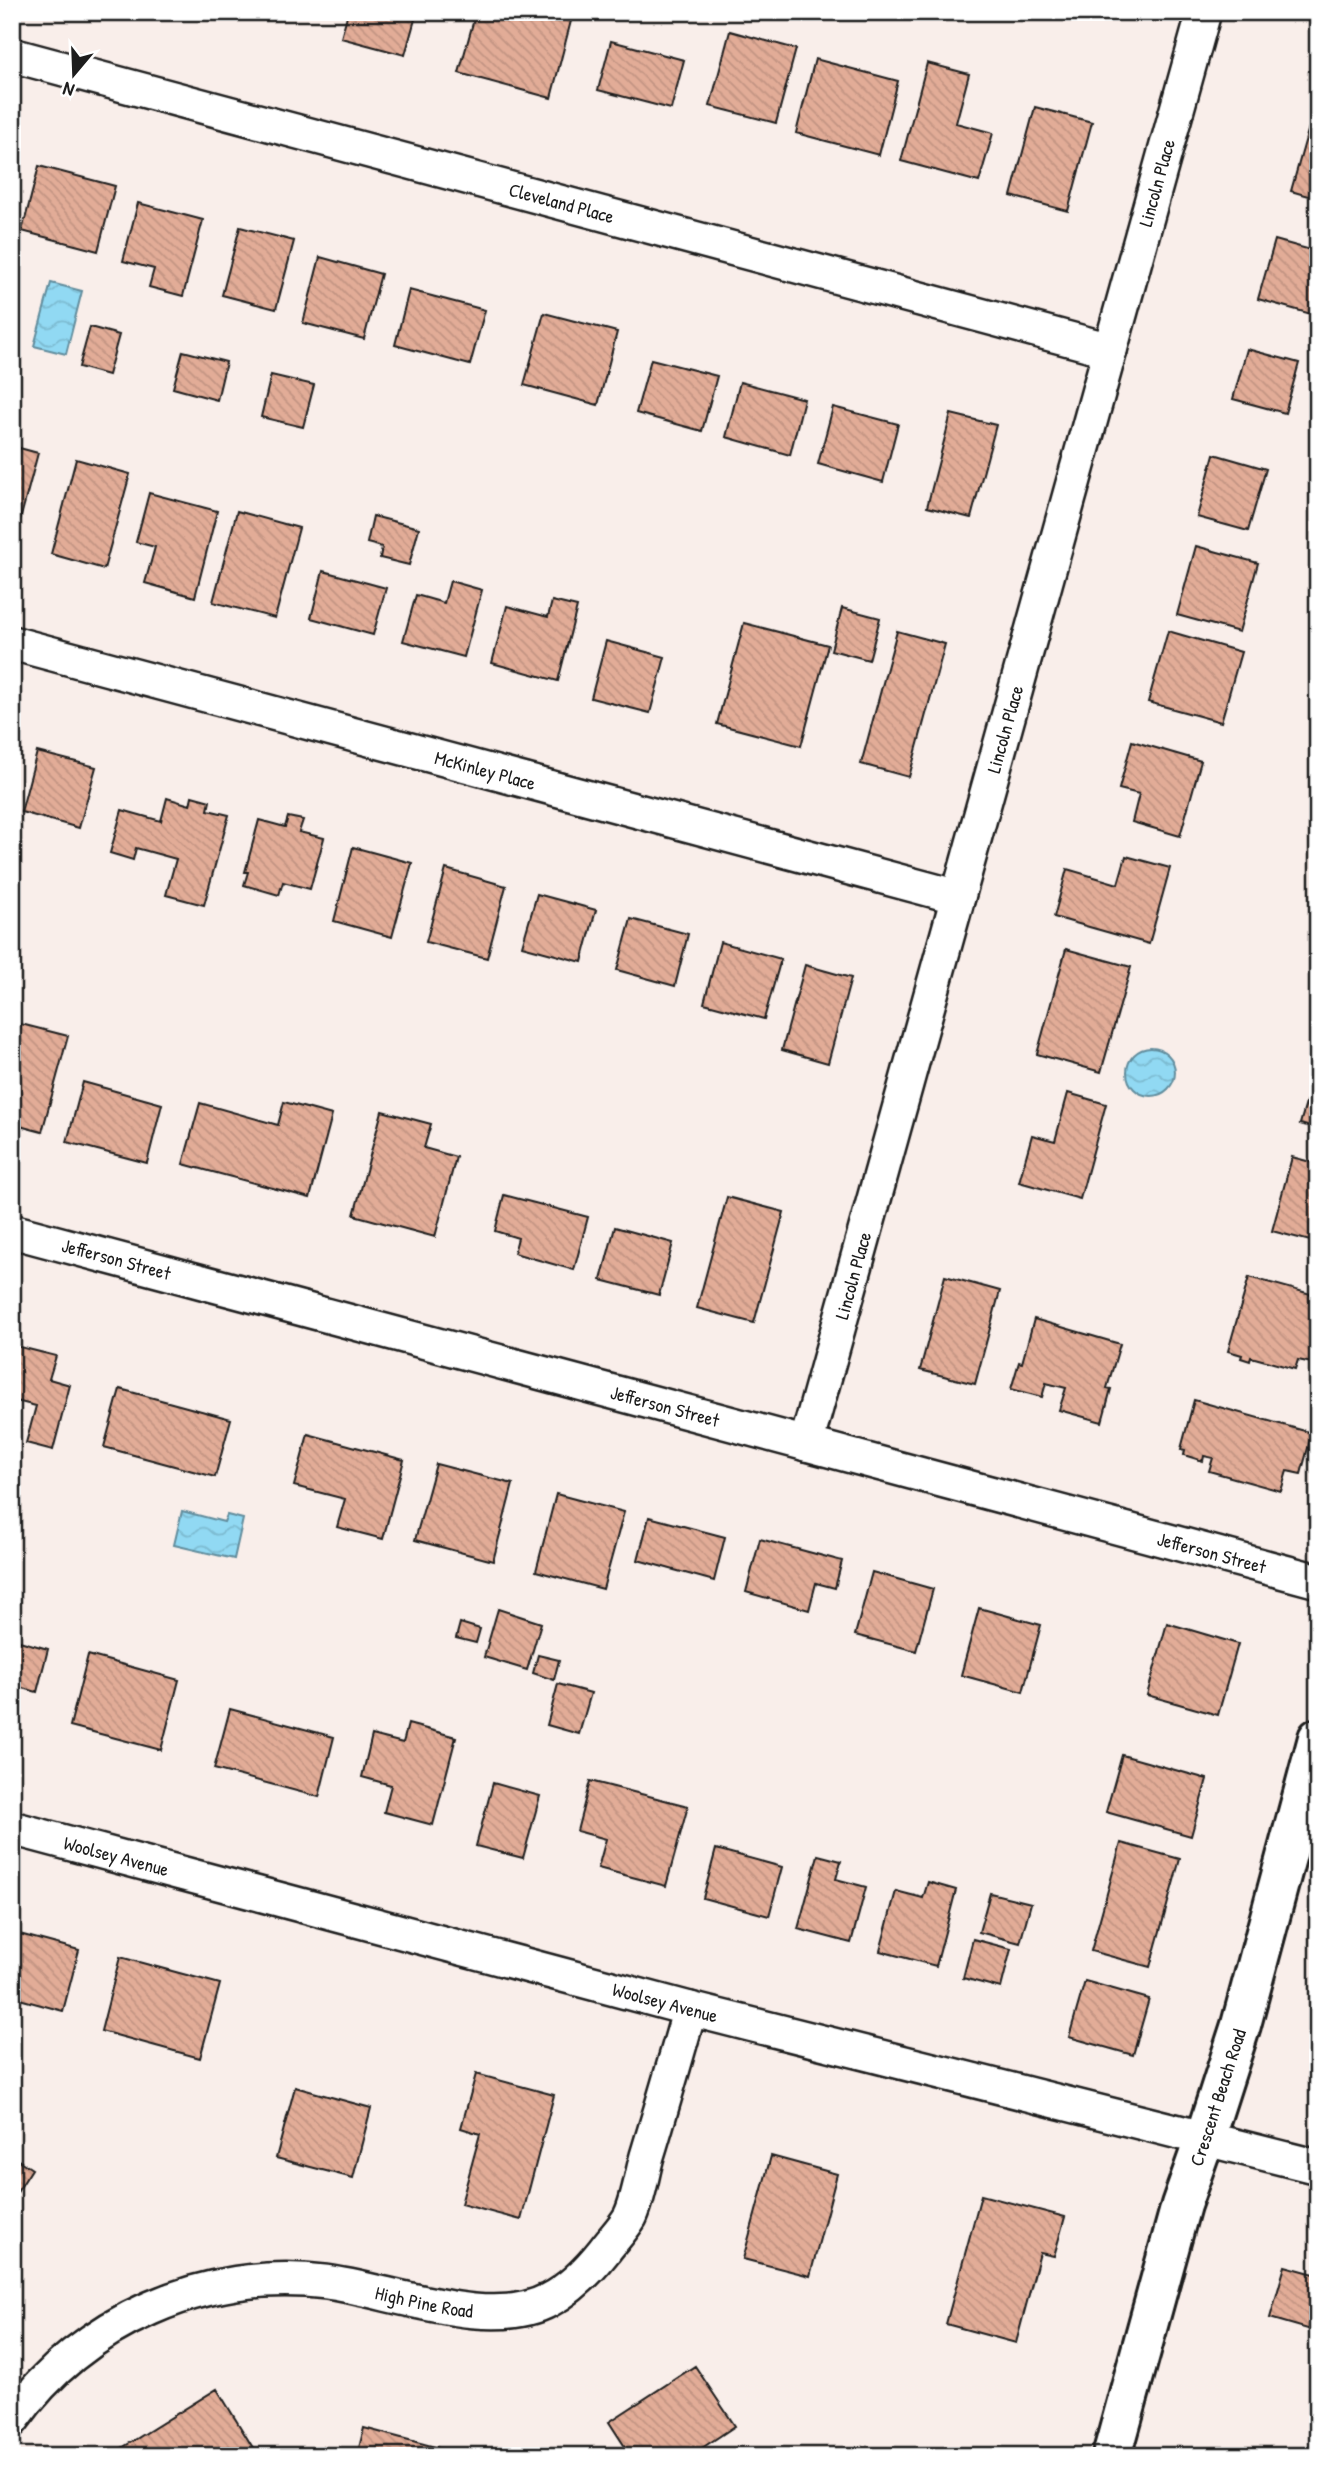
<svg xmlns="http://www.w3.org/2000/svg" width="1330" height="2468" font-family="'Patrick Hand',sans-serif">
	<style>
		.water { fill: url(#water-waves); stroke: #628d9d; stroke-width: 2 }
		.building { fill: url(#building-back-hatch); stroke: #1c1c1c; stroke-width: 2 }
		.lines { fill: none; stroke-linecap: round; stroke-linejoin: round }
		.minor-casing { stroke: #1c1c1c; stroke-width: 38 }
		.tertiary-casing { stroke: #1c1c1c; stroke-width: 44 }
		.minor { stroke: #fff; stroke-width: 33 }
		.tertiary { stroke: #fff; stroke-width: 38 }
		.labels { text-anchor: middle; stroke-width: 6; stroke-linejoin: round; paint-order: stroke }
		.street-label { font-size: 19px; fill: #1c1c1c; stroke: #fff }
	</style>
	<defs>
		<pattern id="water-waves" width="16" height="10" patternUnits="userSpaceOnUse" patternTransform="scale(1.75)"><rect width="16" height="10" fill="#91d9f3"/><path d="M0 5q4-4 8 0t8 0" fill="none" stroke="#7cbad0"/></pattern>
		<pattern id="building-back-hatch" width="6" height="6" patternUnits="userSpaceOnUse" patternTransform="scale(1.75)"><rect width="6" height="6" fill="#e2ac97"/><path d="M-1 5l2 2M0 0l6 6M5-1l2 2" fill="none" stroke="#c19382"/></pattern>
	</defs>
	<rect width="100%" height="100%" fill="#f9eeea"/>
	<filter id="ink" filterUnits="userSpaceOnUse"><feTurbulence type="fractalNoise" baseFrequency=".0143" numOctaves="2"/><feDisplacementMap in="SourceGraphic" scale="14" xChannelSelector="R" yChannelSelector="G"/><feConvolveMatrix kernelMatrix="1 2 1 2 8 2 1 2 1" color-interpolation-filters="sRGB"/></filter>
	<g filter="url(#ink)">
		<path class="water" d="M51,283L82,291L66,354L34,346Z
			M1127 1072a24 24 0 1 1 48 0a24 24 0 1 1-48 0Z
			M182,1511L224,1522L227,1515L243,1519L234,1559L174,1545Z"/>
		<path class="building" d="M348,12H417L405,55L341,38Z
			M476,12L510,21L512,12H556L572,17L551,98L459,73Z
			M730,31L796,49L776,123L710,106Z
			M611,41L684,60L671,109L598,90Z
			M815,59L898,81L879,155L796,133Z
			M927,63L969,74L956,123L993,133L979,182L901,161Z
			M1315,106L1318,107V199L1291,191Z
			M1035,107L1092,122L1068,211L1011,196Z
			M39,166L115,186L98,251L22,231Z
			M138,203L203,220L183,296L149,287L154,269L123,261Z
			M240,227L294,241L276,309L222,295Z
			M1275,240L1318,252V316L1258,299Z
			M320,257L381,274L364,339L303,323Z
			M409,290L485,310L470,365L395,345Z
			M544,313L617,332L598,405L524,385Z
			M90,327L119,335L108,375L79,367Z
			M1247,349L1299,363L1285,413L1233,399Z
			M183,351L226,362L217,400L173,388Z
			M651,359L717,376L702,431L636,413Z
			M271,375L314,385L303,427L261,417Z
			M740,382L804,399L790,455L726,437Z
			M833,407L898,424L883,482L818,464Z
			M951,414L996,425L971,518L927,507Z
			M12,446L38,453L16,535L12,534Z
			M1214,454L1266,469L1248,531L1197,517Z
			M76,459L130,474L104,569L51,554Z
			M149,493L217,511L195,597L145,583L155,547L136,542Z
			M237,511L299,528L275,618L213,602Z
			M373,516L419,528L409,565L380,558L382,547L367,543Z
			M1196,546L1258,563L1239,632L1177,615Z
			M323,571L386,588L373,635L311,618Z
			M450,581L482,590L464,657L403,641L416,595L444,603Z
			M552,601L577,607L558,681L492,663L507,606L548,617Z
			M842,608L880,618L869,660L831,650Z
			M744,623L828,645L801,746L717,724Z
			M897,631L945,644L909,777L861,764Z
			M1168,631L1241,652L1221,722L1148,702Z
			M606,641L665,657L650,713L591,698Z
			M1132,741L1201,761L1180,836L1132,822L1139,794L1119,789Z
			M37,752L96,767L79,828L21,812Z
			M192,796L210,801L208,810L229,815L204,905L166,895L176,859L136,848L133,860L110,853L122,810L161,821L167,798L190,805Z
			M288,817L303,820L299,832L324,838L310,889L283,882L279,895L244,885L248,872H245L259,820L285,827Z
			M353,847L412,863L392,937L334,921Z
			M1126,856L1170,868L1149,944L1054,917L1067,869L1118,884Z
			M446,869L506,886L487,958L426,942Z
			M537,894L596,910L582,962L522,946Z
			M631,919L688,934L675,986L617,970Z
			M720,942L781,959L764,1019L704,1003Z
			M1066,949L1131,967L1101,1072L1037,1054Z
			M805,965L851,978L828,1063L782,1050Z
			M21,1024L68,1036L42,1132L12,1124V1044L15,1045Z
			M1318,1061V1129L1300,1124Z
			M83,1082L162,1104L147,1163L67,1142Z
			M1068,1093L1106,1104L1080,1199L1019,1182L1032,1135L1055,1141Z
			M284,1102L332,1115L310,1198L183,1164L200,1103L278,1125Z
			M382,1111L431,1124L424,1148L456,1157L435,1237L354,1215Z
			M1292,1157L1318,1164V1243L1272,1231Z
			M504,1195L588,1217L574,1270L514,1253L518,1238L495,1231Z
			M727,1197L784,1212L754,1323L697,1308Z
			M615,1227L673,1243L659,1295L601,1280Z
			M945,1276L1000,1291L975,1384L920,1370Z
			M1249,1277L1318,1296V1342L1312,1363L1298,1360L1295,1369L1251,1357L1250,1361L1241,1358L1242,1355L1228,1351Z
			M1034,1319L1120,1344L1107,1388L1111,1389L1102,1422L1059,1410L1066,1388L1046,1383L1042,1397L1011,1389L1019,1362L1022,1363Z
			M12,1345L56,1356L49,1379L70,1385L53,1450L26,1443L36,1406L12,1400Z
			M120,1389L231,1419L215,1477L104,1447Z
			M1194,1400L1312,1433L1301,1474L1287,1471L1281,1491L1209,1471L1213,1458L1204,1456L1203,1461L1184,1455L1185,1450L1181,1449Z
			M308,1434L404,1460L383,1539L337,1527L345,1499L294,1486Z
			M436,1464L513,1484L493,1561L415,1540Z
			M556,1494L624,1512L603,1589L536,1571Z
			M649,1517L725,1537L714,1581L638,1560Z
			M760,1539L842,1561L835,1588L816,1583L809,1610L746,1592Z
			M872,1572L933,1589L916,1651L855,1635Z
			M979,1608L1041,1625L1023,1692L961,1675Z
			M498,1609L541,1623L527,1670L484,1657Z
			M460,1623L480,1629L476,1643L456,1638Z
			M1167,1623L1238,1644L1218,1715L1147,1695Z
			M12,1639L48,1649L37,1692L12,1685Z
			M88,1655L179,1680L161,1750L70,1726Z
			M538,1655L559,1660L554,1680L533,1673Z
			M558,1684L591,1693L579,1734L547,1725Z
			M230,1709L334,1737L319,1797L214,1769Z
			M408,1724L456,1737L433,1825L384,1812L391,1785L362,1777L372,1735L403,1743Z
			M1122,1755L1207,1779L1191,1836L1106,1812Z
			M590,1781L688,1806L666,1886L598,1868L606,1839L577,1831Z
			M493,1783L540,1796L523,1858L476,1846Z
			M1121,1843L1180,1859L1150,1967L1091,1951Z
			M716,1849L782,1867L769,1916L703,1898Z
			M818,1855L841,1861L836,1879L866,1887L851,1943L798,1929Z
			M928,1882L956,1890L936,1966L880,1951L896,1891L923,1898Z
			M990,1893L1031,1903L1020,1943L979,1932Z
			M12,1932L79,1950L63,2011L12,1997Z
			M973,1939L1011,1949L1001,1988L963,1978Z
			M120,1957L220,1984L200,2058L101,2031Z
			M1085,1981L1149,1999L1133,2055L1069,2037Z
			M476,2074L554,2095L521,2220L461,2204L480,2134L461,2128Z
			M295,2087L371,2108L353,2178L276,2158Z
			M12,2156L32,2169L12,2200Z
			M771,2156L837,2174L810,2276L743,2259Z
			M981,2195L1065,2217L1054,2256L1040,2253L1016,2343L946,2324Z
			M1285,2266L1318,2275V2332L1270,2318Z
			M695,2366L735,2426L690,2456H631L609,2422Z
			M217,2389L258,2456H109Z
			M364,2428L469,2456H357Z"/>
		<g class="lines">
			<g class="minor-casing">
				<g id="minor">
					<path id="s1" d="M12,55L1110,350"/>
					<path id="s2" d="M12,643L958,897"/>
					<path id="s3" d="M12,1231L1318,1581"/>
					<path id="s4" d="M806,1444L1204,12"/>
					<path id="s5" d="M12,1828L690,2009L1318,2167"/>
					<path id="s6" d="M12,2420C82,2321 206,2267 326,2282C389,2290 491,2332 549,2300C572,2288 589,2270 604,2251C612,2240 623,2229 630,2217C638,2201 642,2174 647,2156C662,2107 676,2058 690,2009"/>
				</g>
			</g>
			<g class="tertiary-casing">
				<g id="tertiary">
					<path id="s7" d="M1112,2456L1181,2205L1204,2140L1241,2025L1318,1738"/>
				</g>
			</g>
			<use href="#minor" class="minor"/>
			<use href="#tertiary" class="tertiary"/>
		</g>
	</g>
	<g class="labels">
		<g class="street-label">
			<text dy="7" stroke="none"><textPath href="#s4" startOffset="1309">Lincoln Place</textPath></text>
			<text dy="7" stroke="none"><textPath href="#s1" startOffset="569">Cleveland Place</textPath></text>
			<text dy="7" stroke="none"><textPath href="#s4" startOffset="742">Lincoln Place</textPath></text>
			<text dy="7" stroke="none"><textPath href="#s2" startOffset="490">McKinley Place</textPath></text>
			<text dy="7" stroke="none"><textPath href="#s3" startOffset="108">Jefferson Street</textPath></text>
			<text dy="7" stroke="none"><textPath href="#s4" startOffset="175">Lincoln Place</textPath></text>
			<text dy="7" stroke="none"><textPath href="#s3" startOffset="676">Jefferson Street</textPath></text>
			<text dy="7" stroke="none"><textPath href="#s3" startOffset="1242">Jefferson Street</textPath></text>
			<text dy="7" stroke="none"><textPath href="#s5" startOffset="108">Woolsey Avenue</textPath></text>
			<text dy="7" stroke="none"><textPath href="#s5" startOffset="676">Woolsey Avenue</textPath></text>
			<text dy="7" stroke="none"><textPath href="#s7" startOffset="374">Crescent Beach Road</textPath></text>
			<text dy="7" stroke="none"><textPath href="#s6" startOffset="460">High Pine Road</textPath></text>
		</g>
	</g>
	<rect width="1330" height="2468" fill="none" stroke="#fff" stroke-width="42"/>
	<rect x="21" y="21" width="1288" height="2426" fill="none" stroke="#1c1c1c" stroke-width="2.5" filter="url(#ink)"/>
	<g transform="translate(74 74) rotate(199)" stroke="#ffffff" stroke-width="5" paint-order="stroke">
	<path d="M0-5L12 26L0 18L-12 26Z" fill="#1c1c1c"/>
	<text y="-10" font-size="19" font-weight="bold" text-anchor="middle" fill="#1c1c1c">N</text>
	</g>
</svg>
